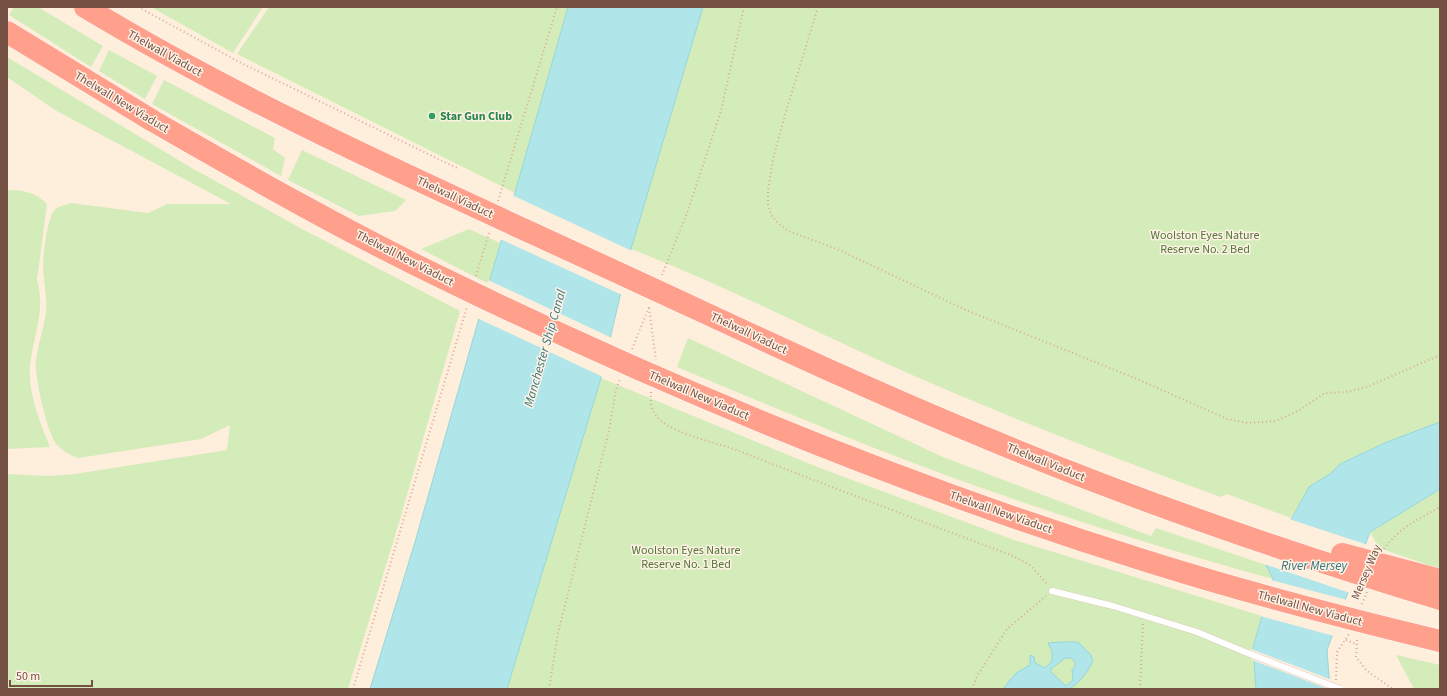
<svg xmlns="http://www.w3.org/2000/svg" width="1447" height="696" font-family="'Source Sans 3',sans-serif">
	<style>
		.green { fill: #d3ecba }
		.water { fill: #b0e5e9; stroke: #95d7db; fill-rule: evenodd }
		.pier { fill: #feeedc }
		.lines { fill: none; stroke-linecap: round; stroke-linejoin: round }
		.lane-casing { stroke: #e4cbbb; stroke-width: 7 }
		.highway-casing { stroke: #fff; stroke-width: 23 }
		.path { stroke: #daaa95; stroke-width: 2; stroke-dasharray: 1 3; stroke-linecap: butt }
		.lane { stroke: #fff; stroke-width: 6 }
		.highway { stroke: #ffa08d; stroke-width: 22 }
		.lane-bridge-casing { stroke: #e4cbbb; stroke-width: 7; stroke-linecap: butt }
		.highway-bridge-casing { stroke: #fff; stroke-width: 23; stroke-linecap: butt }
		.lane-bridge { stroke: #fff; stroke-width: 6 }
		.highway-bridge { stroke: #ffa08d; stroke-width: 22 }
		.leisure-dot { fill: #2e9e5b; stroke: #fff2e5; stroke-width: 1.5 }
		.labels { text-anchor: middle; stroke-width: 3; stroke-linejoin: round; paint-order: stroke }
		.street-label { font-size: 12px; fill: #755143; stroke: #fff2e5 }
		.leisure-label { font-size: 12px; font-weight: bold; fill: #27864d; stroke: #fff2e5; text-anchor: start }
		.park-label { font-size: 12px; fill: #507638; stroke: #fff2e5 }
		.water-label { font-size: 13px; font-style: italic; fill: #36777d; stroke: #fff2e5 }
	</style>
	<rect width="100%" height="100%" fill="#feeedc"/>
	<path class="green" d="M14,7H38L103,46L91,67L9,15Z
		M151,7H263L233,53Z
		M269,7H568L515,193L237,54Z
		M703,7H1440V422L1387,442L1340,464L1330,474L1309,487L1291,518L1227,494L1221,497C1119,460 1018,421 919,378C822,336 729,287 631,249Z
		M109,50L157,76L145,99L99,71Z
		M7,57L190,167L304,230L460,311L398,526L348,689H7V474L49,476L75,474L227,450L230,425L201,439L78,458C70,455 63,451 57,445C47,433 34,376 36,360C38,344 44,328 46,312C48,296 43,282 43,266C43,256 47,221 53,212C57,206 65,205 71,203L148,213L167,204H231L55,110L7,77Z
		M164,80L275,138L273,149L285,158L281,176L152,104Z
		M302,150L406,200L395,211L359,216L288,180Z
		M12,190C27,191 36,193 47,204L37,280C46,311 33,336 30,367C28,394 40,422 50,447L7,449V191Z
		M469,229L500,243L489,284L421,249Z
		M688,338L943,457L1151,536L1156,528L1266,565L1273,579C1174,552 1075,521 979,487C877,451 777,409 677,367Z
		M601,378L820,468L1014,540L1262,616L1253,647L1256,689H507Z
		M1440,489V569L1379,548L1370,532Z
		M1396,655L1440,665V689H1414Z"/>
	<path class="water" d="M568,7H703L631,249L601,378L507,689H370L415,542Z
		M1440,422V489L1370,532L1327,650L1330,689H1256L1253,647L1273,579L1266,565L1309,487L1330,474L1340,464L1387,442Z
		M1062,642H1078L1090,654L1093,661C1087,673 1081,682 1069,689H1003L1016,673L1030,665V655L1034,657L1035,663L1045,668L1052,661V651L1048,643ZM1065,658H1071L1075,662V666L1072,670L1073,680L1066,686L1051,672V669Z"/>
	<path class="pier" d="M512,195L632,251L622,295L500,239Z
		M488,280L612,338L603,377L477,318Z
		M1289,519L1368,545L1350,593L1264,564Z
		M1271,580L1347,600L1334,636L1260,616Z
		M1251,649L1332,680V689H1328L1252,660Z"/>
	<g class="lines">
		<g class="lane-casing">
			<path id="lane" d="M1052,591L1113,606L1197,632L1245,652"/>
		</g>
		<g class="highway-casing">
			<path id="highway" d="M7,32L153,121"/>
		</g>
		<path class="path" d="M138,7L243,64L459,169
			M818,7L787,108L773,159L768,190V204L771,215L777,222L788,231L837,249L966,310L1137,379L1227,419L1248,423L1276,421L1298,411L1325,393L1346,392L1367,387L1440,355
			M498,201L557,7
			M662,275L687,213L721,111L744,7
			M476,276L490,230
			M649,308L656,360
			M632,349L650,305
			M651,392C650,403 651,412 660,420C676,434 717,443 739,451C829,486 920,521 1011,555L1030,565L1048,585
			M1384,549C1400,527 1417,520 1440,507
			M1362,604L1367,592
			M1346,640L1356,644
			M1357,640L1356,657L1367,671L1393,689
			M1336,680L1337,652L1349,634
			M353,689L467,307
			M549,689L558,633L609,430L616,390L620,379
			M972,689L977,676L1007,629L1046,596
			M1140,689L1143,623"/>
		<use href="#lane" class="lane"/>
		<use href="#highway" class="highway"/>
		<g class="lane-bridge-casing">
			<path id="lane-bridge" d="M1245,652L1340,689"/>
		</g>
		<g class="highway-bridge-casing">
			<path id="highway-bridge" d="M85,7C249,106 424,183 597,263C728,323 858,386 991,440C1138,501 1288,553 1440,599
				M153,121C252,178 352,235 455,284C677,392 907,486 1143,560C1241,591 1340,617 1440,641
				M1342,554L1440,580"/>
		</g>
		<use href="#lane-bridge" class="lane-bridge"/>
		<use href="#highway-bridge" class="highway-bridge"/>
	</g>
	<circle class="leisure-dot" cx="432" cy="116" r="4"/>
	<g class="labels">
		<g class="street-label">
			<text transform="translate(165 53) rotate(29)" y="4">Thelwall Viaduct</text>
			<text transform="translate(122 102) rotate(31)" y="4">Thelwall New Viaduct</text>
			<text transform="translate(455 197) rotate(25)" y="4">Thelwall Viaduct</text>
			<text transform="translate(405 258) rotate(27)" y="4">Thelwall New Viaduct</text>
			<text transform="translate(749 333) rotate(25)" y="4">Thelwall Viaduct</text>
			<text transform="translate(699 395) rotate(23)" y="4">Thelwall New Viaduct</text>
			<text transform="translate(1046 462) rotate(22)" y="4">Thelwall Viaduct</text>
			<text transform="translate(1001 512) rotate(19)" y="4">Thelwall New Viaduct</text>
			<text transform="translate(1366 572) rotate(-67)" y="4">Mersey Way</text>
			<text transform="translate(1310 608) rotate(15)" y="4">Thelwall New Viaduct</text>
		</g>
		<g class="leisure-label">
			<text x="440" y="120">Star Gun Club</text>
		</g>
		<g class="park-label">
			<text x="1205" y="239">Woolston Eyes Nature<tspan x="1205" dy="14">Reserve No. 2 Bed</tspan></text>
			<text x="686" y="554">Woolston Eyes Nature<tspan x="686" dy="14">Reserve No. 1 Bed</tspan></text>
		</g>
		<g class="water-label">
			<text transform="translate(544 348) rotate(-74)" y="5">Manchester Ship Canal</text>
			<text x="1314" y="570">River Mersey</text>
		</g>
	</g>
	<rect width="1447" height="696" fill="none" stroke="#755143" stroke-width="16"/>
	<path d="M10 680v6h82v-6" fill="none" stroke="#755143" stroke-width="2"/>
	<text x="16" y="680" font-size="12" fill="#755143" stroke="#fff2e5" stroke-width="3" paint-order="stroke">50 m</text>
</svg>
